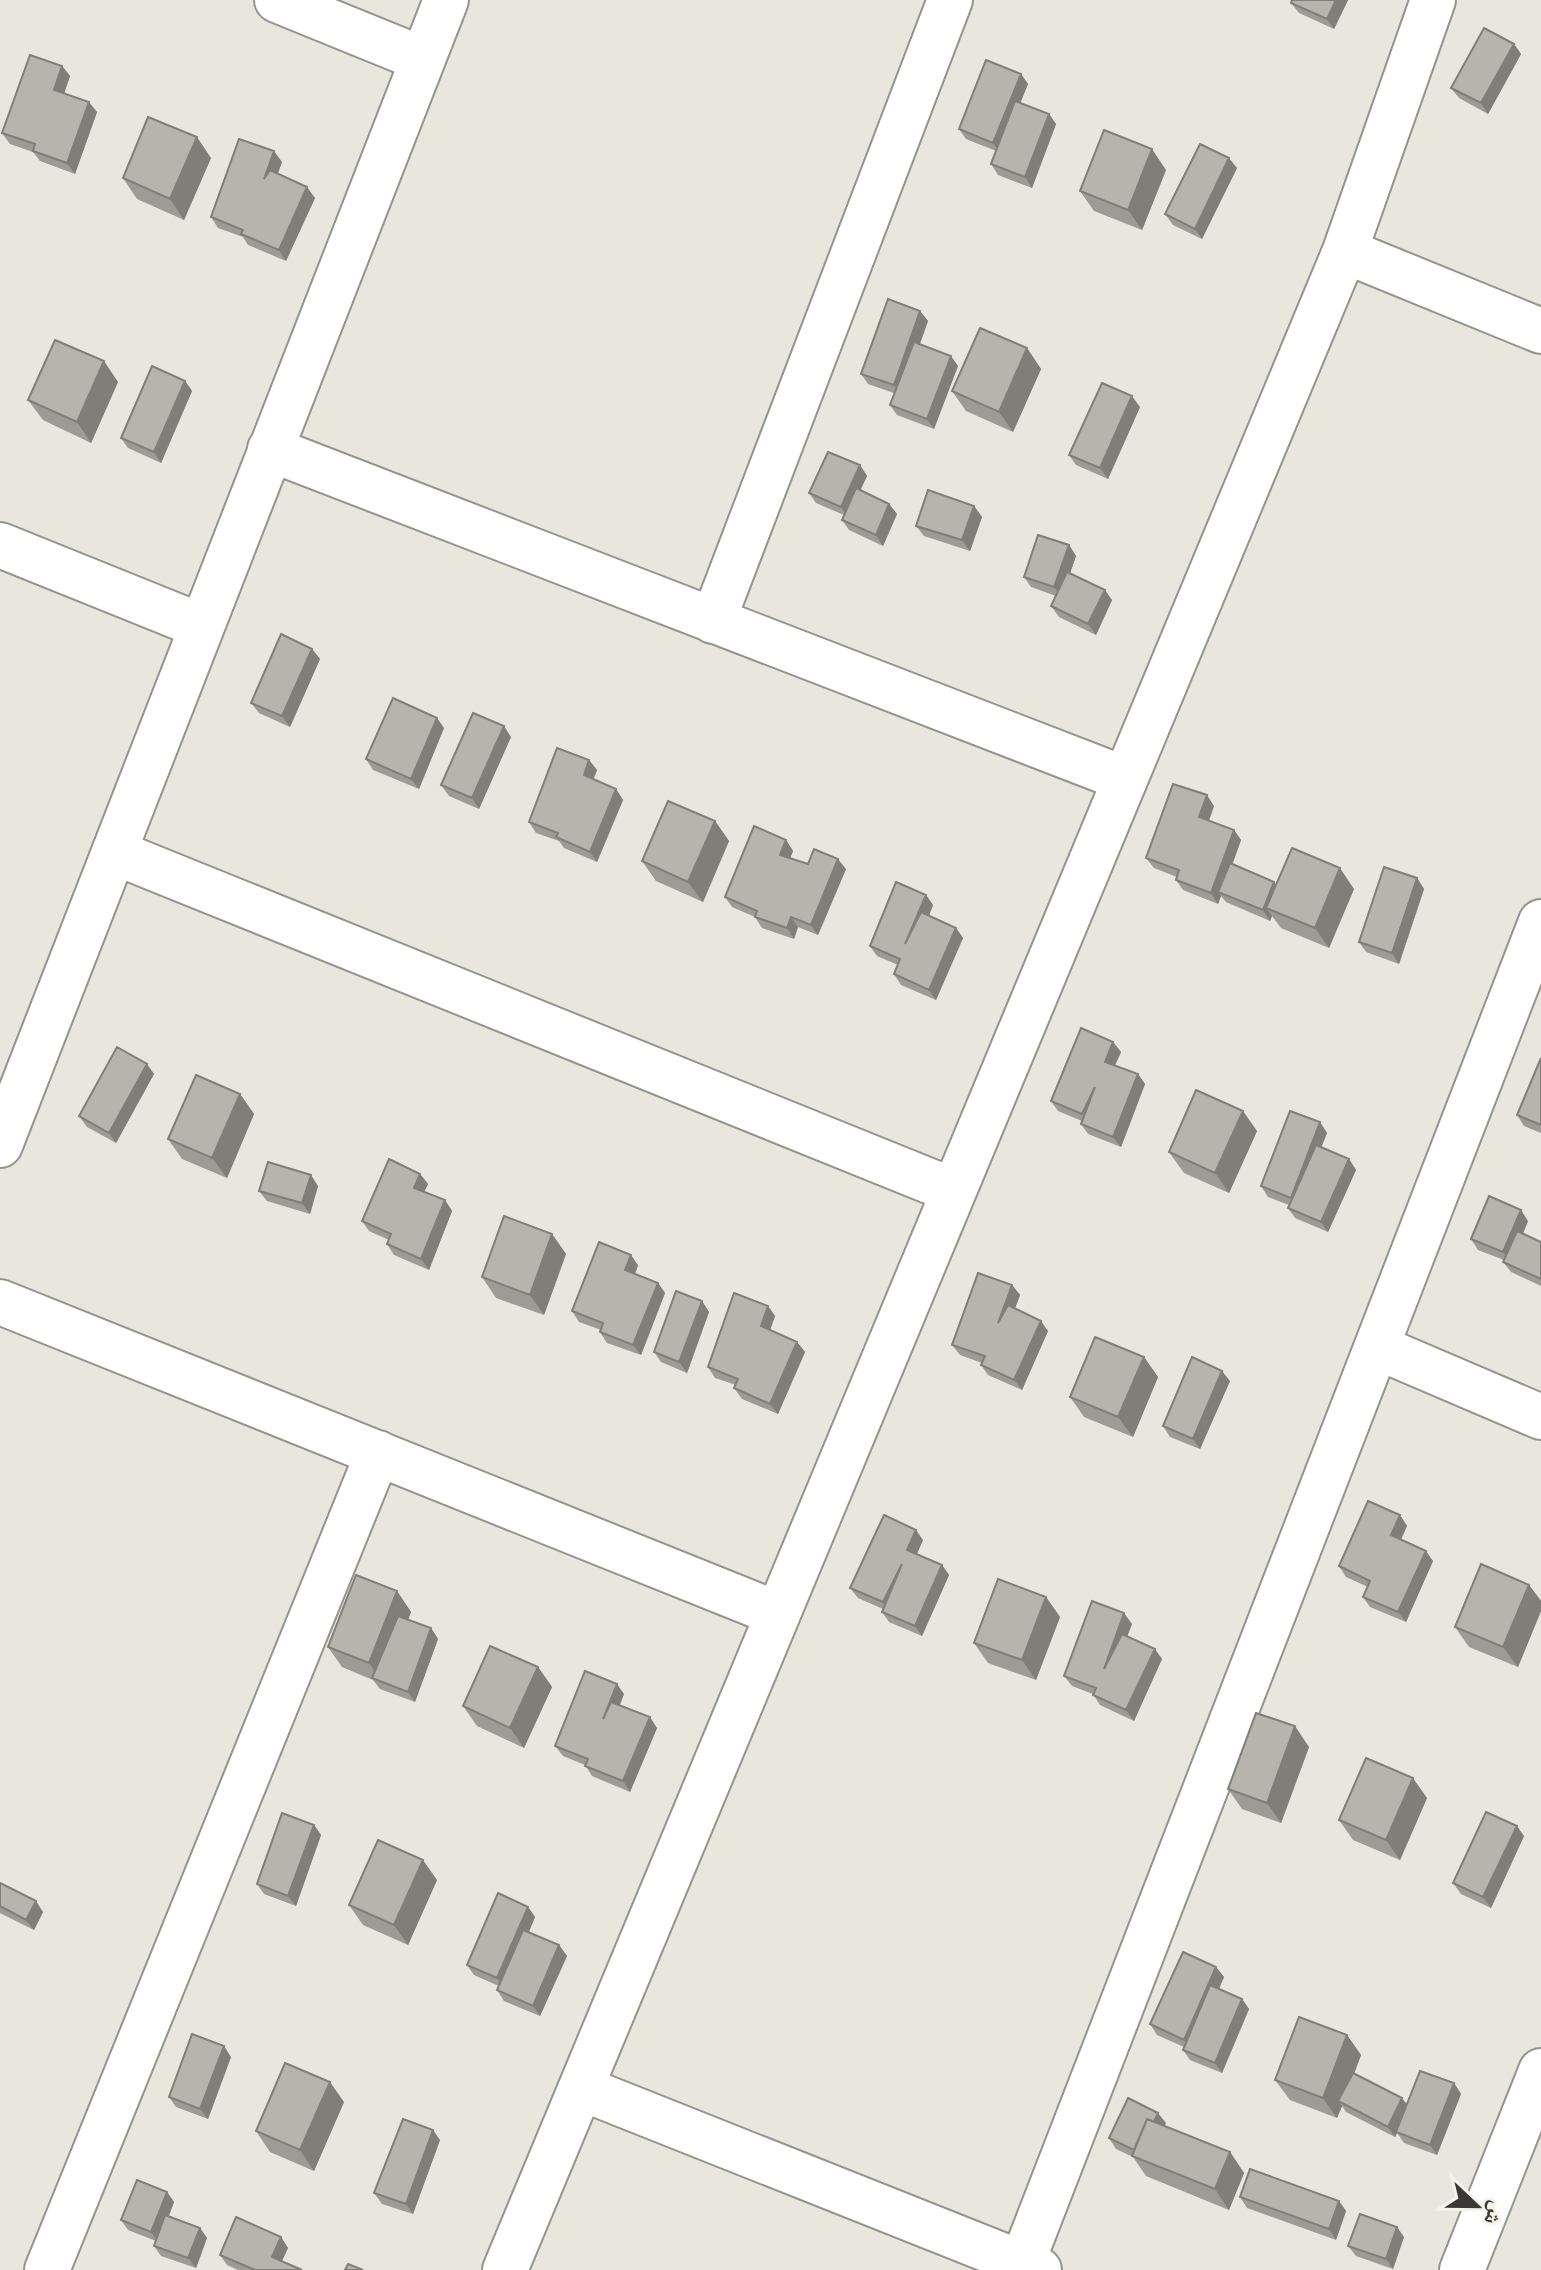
<svg xmlns="http://www.w3.org/2000/svg" width="1541" height="2270" font-family="Karla,'Noto Naskh Arabic',sans-serif">
	<style>
		.lines { fill: none; stroke-linecap: round; stroke-linejoin: round }
		.minor-casing { stroke: #96938c; stroke-width: 48 }
		.minor { stroke: #fff; stroke-width: 44 }
		.wall { fill: #9d9b94 }
		.shaded-wall { fill: #807e78 }
		.building { fill: #b7b4ac; stroke: #807e78; stroke-width: 2 }
	</style>
	<rect width="100%" height="100%" fill="#e9e6de"/>
	<g class="lines">
		<g class="minor-casing">
			<path id="minor" d="M277,0L422,59
				M1345,251L1541,331
				M270,449L1125,779
				M0,545L201,626
				M713,621L950,0
				M114,852L954,1191
				M0,1145L446,0
				M0,1302L778,1614
				M1377,1347L1541,1417
				M581,2088L1039,2270
				M1022,2263L1541,922
				M47,2270L378,1453
				M505,2270L1345,251L1433,0
				M1462,2270L1541,2071"/>
		</g>
		<use href="#minor" class="minor"/>
	</g>
	<path class="wall" d="M1292,0H1348L1334,29L1299,13L1291,3Z
		M1514,44L1521,54L1488,114L1459,98L1451,88Z
		M62,66L70,76L64,93L97,112L75,174L40,161L33,152L10,144L2,133Z
		M1021,74L1028,84L1020,103L1049,114L1056,124L1032,188L998,175L991,164L996,151L966,139L959,129Z
		M211,158L184,220L137,199L123,178Z
		M282,162L277,174L315,198L286,261L248,245L243,237L218,228L211,217Z
		M1237,168L1202,239L1173,225L1165,214Z
		M1166,170L1142,230L1094,211L1080,191Z
		M920,311L928,321L920,344L958,366L934,429L897,415L890,405L894,393L868,384L861,374Z
		M1027,348L1041,369L1013,432L966,411L952,391Z
		M185,381L192,391L161,463L128,448L121,438Z
		M118,382L91,443L43,420L28,400Z
		M1140,407L1108,479L1076,465L1069,455Z
		M860,465L867,476L860,490L889,504L897,514L883,546L849,530L842,520L844,515L816,503L809,493Z
		M974,506L982,517L970,551L924,536L916,526Z
		M1069,545L1076,556L1070,573L1112,600L1096,635L1059,617L1051,606L1056,596L1031,587L1024,577Z
		M312,649L320,659L290,727L259,713L251,703Z
		M444,728L419,789L373,770L366,759Z
		M511,737L479,809L449,796L441,785Z
		M589,760L597,770L593,779L616,789L623,800L597,862L564,848L559,841L536,833L529,822Z
		M1214,806L1209,821L1234,830L1241,840L1232,865L1274,882L1276,885L1354,889L1329,948L1281,928L1272,916L1270,921L1226,902L1221,896L1218,904L1183,890L1176,880L1177,877L1154,868L1146,858Z
		M715,821L729,841L703,902L656,881L642,861Z
		M786,840L793,851L790,858L808,864L846,869L818,935L798,927L794,939L762,928L755,917L732,907L725,897Z
		M1417,878L1424,889L1399,964L1366,952L1359,942Z
		M926,895L933,905L929,916L956,928L963,938L936,1000L901,985L894,974L898,965L877,956L870,946Z
		M1113,1042L1121,1052L1115,1065L1138,1074L1145,1084L1121,1147L1088,1134L1081,1124L1082,1121L1058,1111L1051,1101Z
		M1541,1058V1133L1524,1126L1517,1115Z
		M154,1074L116,1143L87,1127L79,1116Z
		M240,1094L254,1114L227,1178L182,1159L168,1139Z
		M1320,1122L1327,1133L1321,1147L1349,1159L1356,1170L1328,1232L1295,1218L1288,1208L1289,1205L1268,1197L1261,1186Z
		M1257,1131L1229,1193L1184,1173L1169,1152Z
		M420,1174L428,1184L424,1192L445,1200L452,1211L429,1270L394,1255L387,1244L389,1240L369,1231L362,1221Z
		M318,1186L310,1214L267,1201L259,1191Z
		M1528,1221L1523,1234L1541,1242V1286L1511,1272L1503,1262L1504,1260L1478,1250L1471,1239Z
		M552,1234L566,1254L544,1315L496,1298L482,1277Z
		M638,1265L635,1274L658,1283L665,1293L641,1355L607,1343L600,1332L601,1330L579,1322L572,1311Z
		M1012,1285L1020,1295L1015,1309L1048,1331L1022,1390L988,1375L981,1365L982,1363L960,1355L952,1345Z
		M702,1301L709,1312L687,1373L661,1362L654,1352Z
		M768,1306L775,1316L770,1330L797,1342L805,1352L778,1414L742,1399L734,1388L736,1385L715,1378L708,1367Z
		M1144,1357L1158,1377L1133,1437L1084,1417L1070,1397Z
		M1230,1381L1200,1449L1170,1437L1163,1426Z
		M1400,1515L1407,1526L1401,1540L1433,1561L1406,1622L1370,1607L1363,1597L1368,1587L1346,1577L1339,1566Z
		M923,1540L917,1554L942,1565L949,1575L922,1636L889,1622L882,1612L883,1609L858,1598L850,1588Z
		M1529,1585L1541,1601V1611L1518,1667L1469,1647L1455,1627Z
		M397,1591L411,1612L408,1620L431,1628L438,1639L415,1702L380,1689L373,1680L342,1667L328,1647Z
		M1046,1597L1060,1617L1036,1680L988,1663L974,1643Z
		M1132,1624L1127,1636L1162,1659L1134,1721L1100,1705L1093,1694L1072,1686L1064,1676Z
		M538,1667L552,1687L524,1748L477,1726L463,1706Z
		M624,1694L620,1705L657,1728L630,1792L592,1776L585,1765L563,1756L555,1746Z
		M1309,1747L1281,1823L1242,1809L1228,1789Z
		M1427,1798L1400,1860L1353,1840L1339,1820Z
		M314,1825L321,1835L296,1906L264,1894L257,1884Z
		M1524,1836L1491,1908L1461,1894L1453,1883Z
		M437,1880L408,1945L363,1925L349,1905Z
		M0,1883L43,1912L34,1930L0,1913Z
		M528,1907L535,1917L529,1932L559,1945L567,1956L540,2016L504,2001L497,1990L499,1986L474,1975L467,1965Z
		M1216,1967L1224,1977L1219,1989L1242,1999L1249,2009L1222,2073L1190,2060L1183,2050L1184,2047L1157,2035L1150,2024Z
		M1347,2035L1361,2055L1354,2073L1402,2098L1407,2105L1454,2083L1461,2094L1437,2155L1404,2143L1397,2133L1395,2137L1346,2112L1342,2106L1337,2118L1290,2100L1275,2080Z
		M231,2057L208,2119L176,2107L169,2097Z
		M344,2102L314,2171L270,2152L256,2131Z
		M1166,2123L1164,2126L1230,2152L1244,2173L1229,2210L1146,2176L1133,2157L1116,2149L1109,2138Z
		M440,2140L413,2214L382,2204L374,2193Z
		M167,2192L174,2202L169,2216L200,2228L207,2238L196,2268L161,2256L154,2246L156,2241L128,2230L121,2220Z
		M1240,2197L1339,2201L1346,2211L1336,2240L1247,2208Z
		M281,2237L288,2248L282,2261L302,2270H238L227,2265L220,2255Z
		M1404,2237L1393,2269L1356,2256L1348,2246Z"/>
	<path class="shaded-wall" d="M1336,0H1348L1334,29L1327,19Z
		M1514,44L1521,54L1488,114L1481,103Z
		M62,66L70,76L62,100L54,90Z
		M1021,74L1028,84L1000,153L993,143Z
		M89,102L97,112L75,174L67,163Z
		M1049,114L1056,124L1032,188L1025,177Z
		M197,137L211,158L184,220L170,199Z
		M1152,149L1166,170L1142,230L1128,210Z
		M274,151L282,162L272,190L264,179Z
		M1229,158L1237,168L1202,239L1195,229Z
		M307,187L315,198L286,261L279,250Z
		M920,311L928,321L901,395L894,385Z
		M1027,348L1041,369L1013,432L999,412Z
		M951,356L958,366L934,429L927,419Z
		M104,361L118,382L91,443L77,422Z
		M185,381L192,391L161,463L154,452Z
		M1132,396L1140,407L1108,479L1100,468Z
		M860,465L867,476L848,517L841,507Z
		M889,504L897,514L883,546L876,535Z
		M974,506L982,517L970,551L962,540Z
		M1069,545L1076,556L1062,597L1054,587Z
		M1105,590L1112,600L1096,635L1088,624Z
		M312,649L320,659L290,727L282,716Z
		M437,718L444,728L419,789L411,779Z
		M504,726L511,737L479,809L472,798Z
		M589,760L597,770L591,786L584,775Z
		M616,789L623,800L597,862L590,852Z
		M1207,795L1214,806L1206,828L1199,817Z
		M715,821L729,841L703,902L688,882Z
		M1234,830L1241,840L1222,893L1218,892L1221,896L1218,904L1211,893Z
		M786,840L793,851L787,866L780,855Z
		M838,859L846,869L818,935L811,925Z
		M1340,868L1354,889L1329,948L1315,928Z
		M1417,878L1424,889L1399,964L1392,953Z
		M1274,882L1281,893L1266,908L1272,916L1270,921L1263,910Z
		M926,895L933,905L913,954L905,944Z
		M791,917L798,927L794,939L787,928Z
		M956,928L963,938L936,1000L929,990Z
		M1113,1042L1121,1052L1112,1072L1105,1062Z
		M147,1064L154,1074L116,1143L109,1133Z
		M1138,1074L1145,1084L1121,1147L1113,1137Z
		M240,1094L254,1114L227,1178L212,1158Z
		M1243,1111L1257,1131L1229,1193L1215,1173Z
		M1320,1122L1327,1133L1298,1208L1291,1198Z
		M1349,1159L1356,1170L1328,1232L1321,1222Z
		M420,1174L428,1184L421,1198L414,1188Z
		M311,1175L318,1186L310,1214L302,1203Z
		M445,1200L452,1211L429,1270L421,1259Z
		M1521,1210L1528,1221L1510,1263L1503,1252Z
		M552,1234L566,1254L544,1315L530,1295Z
		M631,1255L638,1265L633,1280L625,1270Z
		M658,1283L665,1293L641,1355L633,1345Z
		M1012,1285L1020,1295L1005,1334L998,1323Z
		M702,1301L709,1312L687,1373L679,1362Z
		M768,1306L775,1316L768,1336L761,1326Z
		M1041,1321L1048,1331L1022,1390L1014,1380Z
		M797,1342L805,1352L778,1414L770,1404Z
		M1144,1357L1158,1377L1133,1437L1118,1417Z
		M1222,1371L1230,1381L1200,1449L1193,1439Z
		M1400,1515L1407,1526L1398,1545L1391,1535Z
		M916,1530L923,1540L914,1560L907,1550Z
		M1426,1551L1433,1561L1406,1622L1398,1612Z
		M902,1564L890,1612L883,1602Z
		M942,1565L949,1575L922,1636L915,1626Z
		M1529,1585L1541,1601V1611L1518,1667L1503,1647Z
		M397,1591L411,1612L383,1684L369,1663Z
		M1046,1597L1060,1617L1036,1680L1022,1660Z
		M1124,1613L1132,1624L1111,1679L1104,1669Z
		M431,1628L438,1639L415,1702L408,1692Z
		M1155,1649L1162,1659L1134,1721L1126,1710Z
		M538,1667L552,1687L524,1748L510,1728Z
		M617,1684L624,1694L610,1729L603,1719Z
		M650,1717L657,1728L630,1792L623,1781Z
		M1295,1726L1309,1747L1281,1823L1267,1803Z
		M1413,1778L1427,1798L1400,1860L1386,1840Z
		M314,1825L321,1835L296,1906L288,1896Z
		M1517,1826L1524,1836L1491,1908L1483,1897Z
		M423,1860L437,1880L408,1945L394,1925Z
		M36,1901L43,1912L34,1930L26,1920Z
		M528,1907L535,1917L504,1989L497,1978Z
		M559,1945L567,1956L540,2016L533,2006Z
		M1216,1967L1224,1977L1191,2050L1184,2040Z
		M1242,1999L1249,2009L1222,2073L1215,2063Z
		M1347,2035L1361,2055L1343,2104L1338,2101L1342,2106L1337,2118L1323,2098Z
		M224,2046L231,2057L208,2119L200,2109Z
		M330,2082L344,2102L314,2171L300,2150Z
		M1454,2083L1461,2094L1437,2155L1430,2145Z
		M1402,2098L1410,2109L1395,2137L1388,2127Z
		M1158,2113L1166,2123L1148,2162L1140,2153Z
		M433,2130L440,2140L413,2214L406,2204Z
		M1230,2152L1244,2173L1229,2210L1215,2189Z
		M167,2192L174,2202L158,2242L151,2232Z
		M1339,2201L1346,2211L1336,2240L1329,2229Z
		M1397,2227L1404,2237L1393,2269L1386,2259Z
		M200,2228L207,2238L196,2268L188,2258Z
		M281,2237L288,2248L279,2267L272,2257Z"/>
	<path class="building" d="M1292,0H1336L1327,19L1291,3Z
		M1484,28L1514,44L1481,103L1451,88Z
		M30,55L62,66L54,90L89,102L67,163L33,151L35,144L2,133Z
		M986,60L1021,74L993,143L959,129Z
		M1015,101L1049,114L1025,177L991,164Z
		M148,117L197,137L170,199L123,178Z
		M1104,130L1152,149L1128,210L1080,191Z
		M239,139L274,151L264,179L270,170L307,187L279,250L241,234L243,230L211,217Z
		M1200,144L1229,158L1195,229L1165,214Z
		M888,299L920,311L894,385L861,374Z
		M980,328L1027,348L999,412L952,391Z
		M55,340L104,361L77,422L28,400Z
		M914,342L951,356L927,419L890,405Z
		M152,366L185,381L154,452L121,438Z
		M1102,383L1132,396L1100,468L1069,455Z
		M828,452L860,465L841,507L809,493Z
		M856,488L889,504L876,535L842,520Z
		M928,490L974,506L962,540L916,526Z
		M1038,535L1069,545L1054,587L1024,577Z
		M1067,572L1105,590L1088,624L1051,606Z
		M281,634L312,649L282,716L251,703Z
		M393,698L437,718L411,779L366,759Z
		M473,713L504,726L472,798L441,785Z
		M557,748L589,760L584,775L616,789L590,852L556,837L558,833L529,822Z
		M1173,784L1207,795L1199,817L1234,830L1211,893L1176,880L1179,870L1146,858Z
		M668,801L715,821L688,882L642,861Z
		M754,826L786,840L780,855L808,864L814,849L838,859L811,925L791,917L787,928L755,917L757,911L725,897Z
		M1292,848L1340,868L1315,928L1266,908Z
		M1230,863L1274,882L1263,910L1218,892Z
		M1384,867L1417,878L1392,953L1359,942Z
		M896,882L926,895L905,944L921,912L956,928L929,990L894,974L900,959L870,946Z
		M1081,1028L1113,1042L1105,1062L1138,1074L1113,1137L1081,1124L1095,1087L1082,1114L1051,1101Z
		M117,1047L147,1064L109,1133L79,1116Z
		M1541,1058V1125L1517,1115Z
		M196,1075L240,1094L212,1158L168,1139Z
		M1196,1090L1243,1111L1215,1173L1169,1152Z
		M1290,1111L1320,1122L1291,1198L1261,1186Z
		M1316,1145L1349,1159L1321,1222L1288,1208Z
		M389,1159L420,1174L414,1188L445,1200L421,1259L387,1244L391,1234L362,1221Z
		M268,1162L311,1175L302,1203L259,1191Z
		M1489,1196L1521,1210L1503,1252L1471,1239Z
		M504,1216L552,1234L530,1295L482,1277Z
		M1517,1231L1541,1242V1279L1503,1262Z
		M599,1242L631,1255L625,1270L658,1283L633,1345L600,1332L603,1323L572,1311Z
		M978,1273L1012,1285L998,1323L1008,1305L1041,1321L1014,1380L981,1365L985,1356L952,1345Z
		M676,1291L702,1301L679,1362L654,1352Z
		M734,1293L768,1306L761,1326L797,1342L770,1404L734,1388L738,1379L708,1367Z
		M1095,1337L1144,1357L1118,1417L1070,1397Z
		M1192,1357L1222,1371L1193,1439L1163,1426Z
		M1368,1501L1400,1515L1391,1535L1426,1551L1398,1612L1363,1597L1370,1581L1339,1566Z
		M884,1515L916,1530L907,1550L942,1565L915,1626L882,1612L902,1564L883,1602L850,1588Z
		M1481,1564L1529,1585L1503,1647L1455,1627Z
		M356,1575L397,1591L369,1663L328,1647Z
		M998,1579L1046,1597L1022,1660L974,1643Z
		M1092,1601L1124,1613L1104,1669L1122,1634L1155,1649L1126,1710L1093,1695L1096,1688L1064,1676Z
		M398,1616L431,1628L408,1692L372,1678Z
		M490,1646L538,1667L510,1728L463,1706Z
		M585,1671L617,1684L603,1719L611,1702L650,1717L623,1781L585,1766L588,1759L555,1746Z
		M1256,1713L1295,1726L1267,1803L1228,1789Z
		M1366,1758L1413,1778L1386,1840L1339,1820Z
		M1486,1812L1517,1826L1483,1897L1453,1883Z
		M282,1813L314,1825L288,1896L257,1884Z
		M378,1840L423,1860L394,1925L349,1905Z
		M0,1883L36,1901L26,1920L0,1906Z
		M498,1893L528,1907L497,1978L467,1965Z
		M523,1930L559,1945L533,2006L497,1990Z
		M1183,1952L1216,1967L1184,2040L1150,2024Z
		M1210,1985L1242,1999L1215,2063L1183,2050Z
		M1299,2017L1347,2035L1323,2098L1275,2080Z
		M192,2034L224,2046L200,2109L169,2097Z
		M285,2063L330,2082L300,2150L256,2131Z
		M1420,2071L1454,2083L1430,2145L1396,2132Z
		M1353,2073L1402,2098L1388,2127L1338,2101Z
		M1128,2098L1158,2113L1154,2122L1147,2119L1134,2150L1109,2138Z
		M403,2119L433,2130L406,2204L374,2193Z
		M1147,2119L1230,2152L1215,2189L1132,2156Z
		M1250,2169L1339,2201L1329,2229L1240,2197Z
		M137,2180L167,2192L151,2232L121,2220Z
		M1360,2214L1397,2227L1386,2259L1348,2246Z
		M165,2215L200,2228L188,2258L154,2246Z
		M236,2217L281,2237L272,2257L302,2270H255L220,2255Z
		M348,2264L363,2270H345Z"/>
	<g transform="translate(1477 2206) rotate(112)" stroke="#f6f3eb" stroke-width="6" paint-order="stroke">
	<path d="M0-6L14 30L0 20L-14 30Z" fill="#3a3936"/>
	<text y="-12" font-size="22" font-weight="bold" text-anchor="middle" fill="#3a3936">ش</text>
	</g>
</svg>
